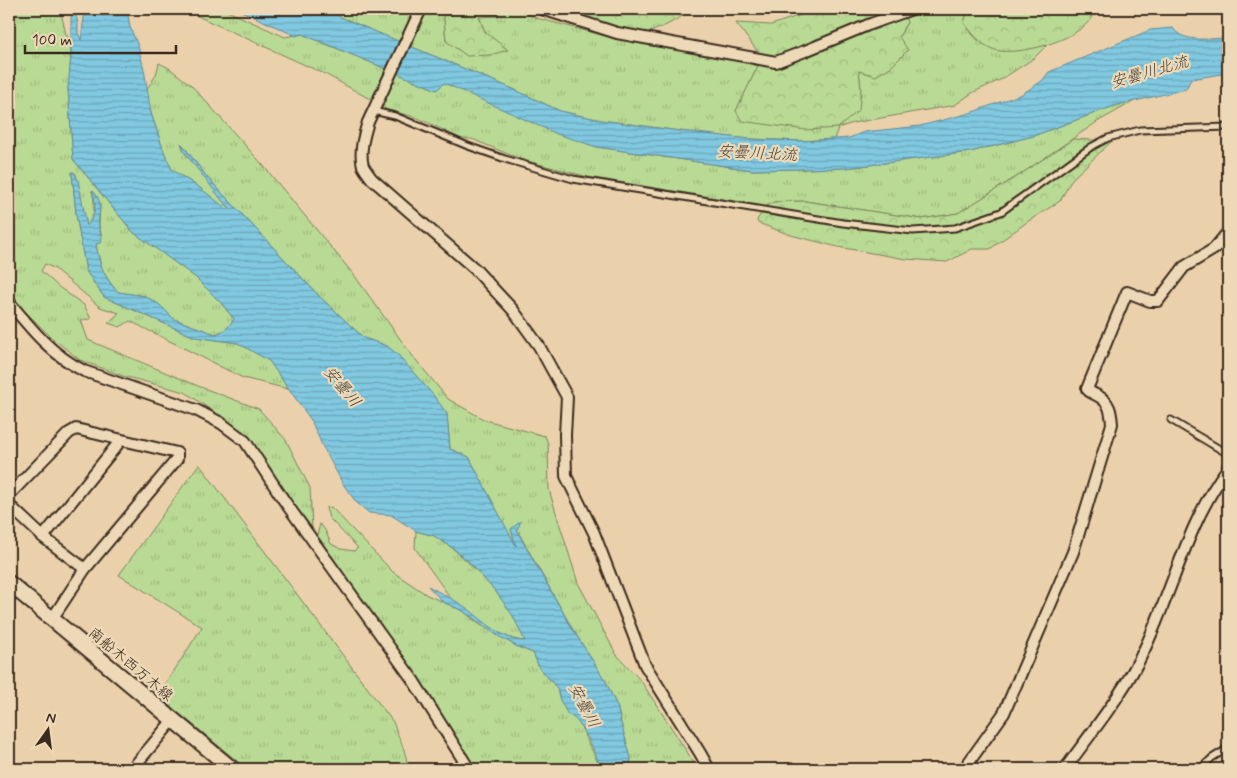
<svg xmlns="http://www.w3.org/2000/svg" width="1237" height="778" font-family="Mynerve,'Klee One',sans-serif">
	<style>
		.grass { fill: url(#grass-tufts); stroke: #7a8259 }
		.forest { fill: url(#forest-crowns); stroke: #7a8259 }
		.water { fill: url(#water-rules); stroke: #648993 }
		.lines { fill: none; stroke-linecap: round; stroke-linejoin: round }
		.service-casing { stroke: #3b2a1e; stroke-width: 9 }
		.minor-casing { stroke: #3b2a1e; stroke-width: 14 }
		.secondary-casing { stroke: #3b2a1e; stroke-width: 18 }
		.service { stroke: #edd9b7; stroke-width: 5 }
		.minor { stroke: #edd9b7; stroke-width: 10 }
		.secondary { stroke: #edd9b7; stroke-width: 14 }
		.labels { text-anchor: middle; stroke-width: 4.5; stroke-linejoin: round; paint-order: stroke }
		.street-label { font-size: 15px; fill: #3b2a1e; stroke: #edd9b7 }
		.water-label { font-size: 16px; font-style: italic; fill: #45423b; stroke: #edd9b7 }
	</style>
	<defs>
		<pattern id="grass-tufts" width="24" height="20" patternUnits="userSpaceOnUse" patternTransform="scale(1.25)"><rect width="24" height="20" fill="#b9da94"/><path d="M3 7l-1-3M5 7V3M7 7l1-3M15 17l-1-3M17 17v-4M19 17l1-3" fill="none" stroke="#a0bb7f"/></pattern>
		<pattern id="forest-crowns" width="20" height="18" patternUnits="userSpaceOnUse" patternTransform="scale(1.25)"><rect width="20" height="18" fill="#b9da94"/><path d="M2 6a3 3 0 1 1 6 0M12 15a3 3 0 1 1 6 0" fill="none" stroke="#a0bb7f"/></pattern>
		<pattern id="water-rules" width="6" height="5" patternUnits="userSpaceOnUse" patternTransform="scale(1.25)"><rect width="6" height="5" fill="#80c9e1"/><path d="M0 2.5h6" fill="none" stroke="#6aa3b6"/></pattern>
	</defs>
	<rect width="100%" height="100%" fill="#ead1ac"/>
	<filter id="ink" filterUnits="userSpaceOnUse"><feTurbulence type="fractalNoise" baseFrequency=".02" numOctaves="2"/><feDisplacementMap in="SourceGraphic" scale="10" xChannelSelector="R" yChannelSelector="G"/><feConvolveMatrix kernelMatrix="1 2 1 2 8 2 1 2 1" color-interpolation-filters="sRGB"/></filter>
	<g filter="url(#ink)">
		<path class="grass" d="M9,9H60L66,34L71,41L70,79L68,88L73,159L107,201L133,232L195,277L221,303L234,319C229,327 224,332 215,334L174,319L160,305L145,296L118,292C104,277 99,264 96,244L102,237L99,225L100,203L92,191C96,208 95,212 87,227L76,174L72,173L76,214L86,271L104,297L195,337L238,343L270,361L288,389L243,378L130,321L120,327L108,323L119,313L100,307L55,269L45,264L41,271L60,288L84,305L91,319L81,320L88,340L198,386L259,409L286,440L310,488L312,528L230,423L185,392L123,376L80,360L51,337L9,295Z
			M182,9H223L285,37L302,34L437,90L444,83L597,147L752,170L846,168L970,152L1033,136L1114,106L1138,99L1097,122L1021,174L958,213L922,219L805,201L774,202L766,206L588,177L520,159L472,139H462L418,118L385,109C382,101 376,98 368,98L327,75Z
			M330,9H443L446,41L507,50L485,32L479,16H498L497,9H518L536,18L602,35L743,61L758,66L736,111L861,88L859,71L899,37L907,22L904,16L927,9H968L964,23C969,29 973,37 979,41C999,56 1024,49 1047,45L1034,58L1002,79L972,93L955,105L853,123L838,128L834,139L802,141L750,139L709,135L601,120L560,111L513,89L333,14Z
			M159,63L169,68L191,85L262,164L354,275L411,354L448,399L485,420L545,436L548,443L549,490L578,583L616,654L641,681L698,769H632L630,765L631,758L620,720L618,709L606,682L572,628L517,530L511,529L516,547L511,539L469,457L450,449L447,414L398,355L387,346L364,338L320,297L206,176L182,144L225,204L230,208L227,210L200,188L172,170L163,149L151,113L146,90L156,75Z
			M199,464L393,722L404,750L409,769H247L158,696L202,627L119,575Z
			M331,507L393,572L427,595L463,611L479,624L518,647L533,653L539,667L557,688L560,700L579,723L601,769H469L412,683L317,555V535L320,524L325,530L331,544L341,549L354,551L358,548L329,518L326,508Z
			M416,531C422,533 429,534 435,536C461,550 521,613 525,641C502,640 482,620 465,607C458,602 450,601 447,593L415,548Z"/>
		<path class="forest" d="M443,9H497L499,16L479,17L485,32L508,50L490,55L467,56L446,41Z
			M555,9H659L684,15C671,23 657,31 641,34C625,37 572,15 555,9Z
			M819,9H901L907,22L899,37L908,50L892,66L876,76L859,71L861,88L859,110L838,128L806,130L742,121L736,111L758,66V52L736,23L771,25Z
			M968,9H1093C1093,12 1092,17 1090,20C1075,40 1025,54 1000,51C984,49 974,35 964,23Z
			M1073,139L1112,141L1072,179L1060,201L1027,222L990,249H972L947,262L906,259L838,247L791,235L758,223L757,220L766,206L774,202L805,201L922,219L958,213L1021,174Z"/>
		<path class="water" d="M72,9H74L78,23V33L81,40L85,9H123L128,15L130,27L138,46L144,69L151,113L163,149L172,170L200,188L227,209L230,208L225,204L184,152L181,143L206,176L320,297L364,338L387,346L398,355L435,397L447,414L450,449L469,457L516,546L511,529L521,521L517,530L523,542L572,628L606,682L618,709L620,720L631,758L630,765L632,769H601C597,757 581,717 568,715L560,700L557,688L539,667L533,653L518,647L498,636L463,611L443,602L428,586C439,592 451,598 462,605C481,617 501,641 525,641L513,616L497,593L468,561L454,549L434,536L416,531L391,515L369,513L356,502L343,484L322,445L311,420L269,361L238,343L195,337L104,297L86,271L76,214L72,172H74L78,180L87,226C96,212 97,207 92,190C106,204 97,211 99,227C100,234 103,237 101,243L96,244C99,264 104,278 118,292L145,296L160,305L174,319L215,334C224,332 229,327 234,319L221,303L195,277L133,232L107,201L73,159L68,88L71,56V19Z
			M237,9H321L513,89L560,111L601,120L679,131L750,139L802,141L849,138L864,132L920,126L970,113L1022,94L1042,81L1049,72L1150,30L1173,28C1183,44 1212,38 1228,38V73L1191,79L1186,89L1114,106L1033,136L970,152L846,168L752,170L597,147L557,134L444,83L437,90L302,34L296,36Z"/>
		<g class="lines">
			<g class="service-casing">
				<path id="service" d="M373,111L395,116L468,146L505,159L573,179L843,223L913,231L955,228L1001,212L1091,147L1108,138L1140,130L1228,127
					M1171,420L1228,454
					M1200,769L1212,758L1228,748"/>
			</g>
			<g class="minor-casing">
				<path id="minor" d="M421,9L368,122C364,135 359,152 363,166C365,170 369,175 372,179L475,269L513,310L539,346L567,397L565,435L566,476L594,533L645,665L700,753L709,769
					M542,9L617,33L776,62L805,51L868,25L912,9
					M9,302C31,329 52,355 84,371L196,410L221,423L245,441L285,502L413,680L469,769
					M9,495L69,433L76,429L177,453V459L85,569L52,619
					M9,505L43,537L85,569
					M43,537L121,440
					M132,769L173,720
					M964,769L1004,713L1073,552L1112,424C1111,412 1110,402 1098,396C1093,393 1090,393 1087,389L1127,292L1150,301H1158L1184,267L1214,249L1228,232
					M1065,769C1093,730 1125,692 1145,648C1173,589 1188,521 1228,468"/>
			</g>
			<g class="secondary-casing">
				<path id="secondary" d="M9,583L232,769"/>
			</g>
			<use href="#service" class="service"/>
			<use href="#minor" class="minor"/>
			<use href="#secondary" class="secondary"/>
		</g>
	</g>
	<g class="labels">
		<g class="street-label">
			<text transform="translate(131 664) rotate(40)" y="5">南船木西万木線</text>
		</g>
		<g class="water-label">
			<text transform="translate(1149 71) rotate(-16)" y="6">安曇川北流</text>
			<text transform="translate(757 152) rotate(3)" y="6">安曇川北流</text>
			<text transform="translate(343 386) rotate(50)" y="6">安曇川</text>
			<text transform="translate(585 705) rotate(62)" y="6">安曇川</text>
		</g>
	</g>
	<rect width="1237" height="778" fill="none" stroke="#edd9b7" stroke-width="30"/>
	<rect x="15" y="15" width="1207" height="748" fill="none" stroke="#3b2a1e" stroke-width="2" filter="url(#ink)"/>
	<g transform="translate(48 730) rotate(14)" stroke="#edd9b7" stroke-width="4" paint-order="stroke">
	<path d="M0-4L9 19L0 12L-9 19Z" fill="#3b2a1e"/>
	<text y="-8" font-size="14" font-weight="bold" text-anchor="middle" fill="#3b2a1e">N</text>
	</g>
	<path d="M25 45v8h151v-8" fill="none" stroke="#3b2a1e" stroke-width="2.5"/>
	<text x="32" y="45" font-size="15" fill="#3b2a1e" stroke="#edd9b7" stroke-width="4" paint-order="stroke">100 m</text>
</svg>
